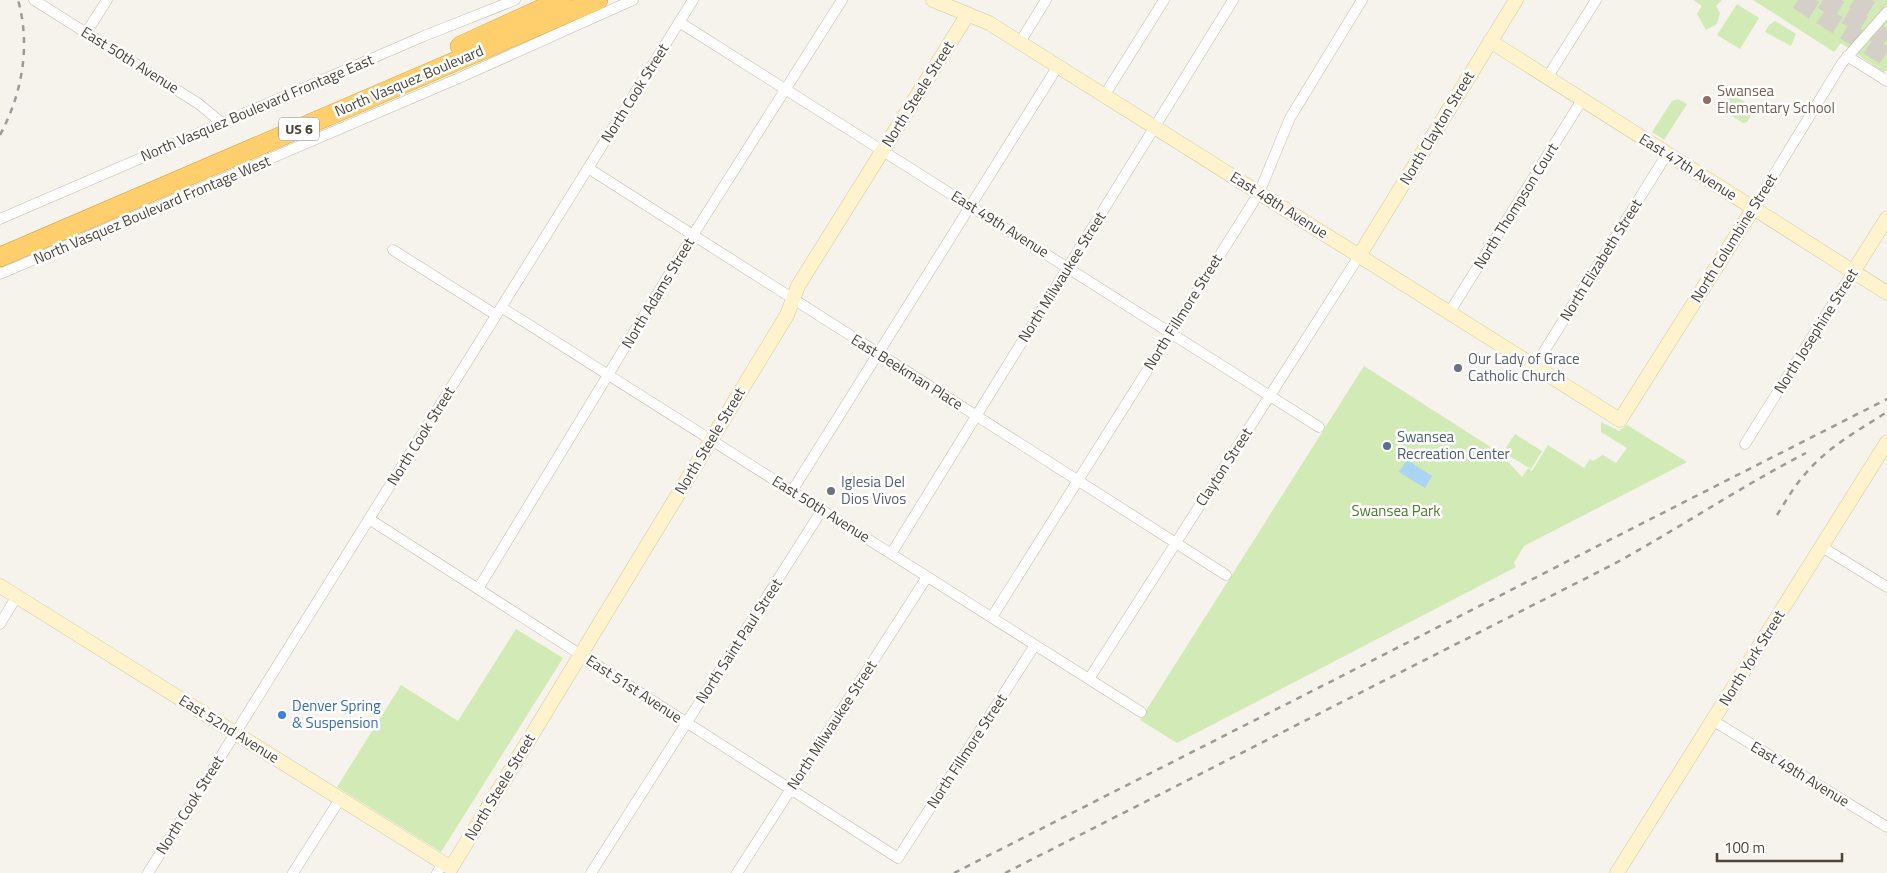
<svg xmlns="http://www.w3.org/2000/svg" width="1887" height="873" font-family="'Titillium Web',sans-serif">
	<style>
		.green { fill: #d2eab5 }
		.water { fill: #a9d4f2 }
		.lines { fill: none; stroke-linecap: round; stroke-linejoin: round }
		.highway-tunnel { stroke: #d4d0c8; stroke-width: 19; stroke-dasharray: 19 9; stroke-linecap: butt }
		.street-casing { stroke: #c2bbae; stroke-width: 11 }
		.secondary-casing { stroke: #d6c79b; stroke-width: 15 }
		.highway-casing { stroke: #e0a43c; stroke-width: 20 }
		.street { stroke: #fff; stroke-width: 10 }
		.secondary { stroke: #fff3cd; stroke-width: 14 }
		.highway { stroke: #ffcf6e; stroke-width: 19 }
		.rail { stroke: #9a9a9a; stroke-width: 2.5; stroke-dasharray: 6 6; stroke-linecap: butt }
		.education-dot { fill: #8d6e63; stroke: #fff; stroke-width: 2 }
		.worship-dot { fill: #6b7280; stroke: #fff; stroke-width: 2 }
		.service-dot { fill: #5c6f8a; stroke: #fff; stroke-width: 2 }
		.shop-dot { fill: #3f7fe0; stroke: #fff; stroke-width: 2 }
		.labels { text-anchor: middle; stroke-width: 5; stroke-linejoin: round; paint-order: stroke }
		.shield { fill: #fff; stroke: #817c74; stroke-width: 1 }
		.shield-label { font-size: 14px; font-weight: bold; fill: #4b4439 }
		.street-label { font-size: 15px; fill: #4b4439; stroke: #fff }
		.education-label { font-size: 15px; fill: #785e54; stroke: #fff; text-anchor: start }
		.worship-label { font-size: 15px; fill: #5b616d; stroke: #fff; text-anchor: start }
		.service-label { font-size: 15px; fill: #4e5e75; stroke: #fff; text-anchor: start }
		.park-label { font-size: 15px; fill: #4a7f2a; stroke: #fff }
		.shop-label { font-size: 15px; fill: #366cbe; stroke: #fff; text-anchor: start }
	</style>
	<rect width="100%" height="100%" fill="#f6f3ec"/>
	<path class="green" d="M1693,0H1722L1716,6L1720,13L1717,24L1706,30L1697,14L1702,6Z
		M1753,0H1887V69L1884,73L1841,43L1834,52Z
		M1737,4L1759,18L1740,49L1717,35Z
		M1775,21L1796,34L1791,46L1765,32L1769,25Z
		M1730,93L1753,107L1755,105L1757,106L1747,122L1743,123L1721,109Z
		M1678,99L1687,104L1664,140L1652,132L1672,101Z
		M1364,366L1500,453L1522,477L1528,468L1532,471L1548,445L1584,468L1590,459L1593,461L1603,455L1616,463L1627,448L1601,432V422L1619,431L1627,425L1687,462L1524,546L1514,563L1516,567L1177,743L1140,720Z
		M1515,434L1542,451L1531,469L1503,452Z
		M516,629L563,658L441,852L337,787L401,685L458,721Z"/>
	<path class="water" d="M1407,460L1432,476L1425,488L1399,472Z"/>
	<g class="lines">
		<path class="highway-tunnel" d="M1798,0L1887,57
			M1823,0L1887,40
			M1854,0L1887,21"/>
		<g class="street-casing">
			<path id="street" d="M34,0L199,104L223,124
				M679,22L1319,427
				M86,33L107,0
				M1020,42L1046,0
				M1847,56L1887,81
				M1547,78L1596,0
				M1104,96L1164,0
				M588,168L1226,575
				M1753,209L1842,63L1887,12
				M0,219L424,36L515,0
				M393,250L496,315
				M0,274L459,78L633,0
				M501,307L1141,712
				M1449,313L1582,100
				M1535,366L1667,154
				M1745,444L1853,272
				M792,491L1058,66
				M369,519L898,858L1035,645
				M1822,547L1887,587
				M891,554L1233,0
				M478,589L693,235L842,0
				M992,617L1259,193L1290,118L1362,0
				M0,624L17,596
				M1089,679L1359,256
				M1712,720L1887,827
				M148,873L693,0
				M293,873L340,799
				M437,873L443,863
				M591,873L822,510
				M737,873L927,577"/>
		</g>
		<g class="secondary-casing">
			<path id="secondary" d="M933,0L989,23L1620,420L1753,209
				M1490,41L1887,293
				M1359,256L1516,0
				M1853,272L1887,218
				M0,586L451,868L787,315L798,286L968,14
				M1617,873L1887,442"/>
		</g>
		<g class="highway-casing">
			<path id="highway" d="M460,46L561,0
				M0,257L598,0"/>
		</g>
		<use href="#street" class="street"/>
		<use href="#secondary" class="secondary"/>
		<use href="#highway" class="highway"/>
		<path class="rail" d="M0,135C22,94 31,46 18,0
			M1777,515C1786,501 1794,486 1806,473C1828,447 1859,430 1887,412
			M954,873L1887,399
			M1005,873L1612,565C1678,529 1740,487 1806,453"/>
	</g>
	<circle class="education-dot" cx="1707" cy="100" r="5"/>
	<g class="worship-dot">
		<circle cx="1458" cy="368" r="5"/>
		<circle cx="831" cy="491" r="5"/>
	</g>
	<circle class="service-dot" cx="1387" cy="446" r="5"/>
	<circle class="shop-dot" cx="282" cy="715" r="5"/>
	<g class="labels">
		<rect class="shield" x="279" y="117.5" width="40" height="23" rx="4"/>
		<g class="shield-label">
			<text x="299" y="134">US 6</text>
		</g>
		<g class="street-label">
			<text transform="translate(130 60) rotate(32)" y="5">East 50th Avenue</text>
			<text transform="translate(409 81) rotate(-23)" y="5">North Vasquez Boulevard</text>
			<text transform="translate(635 93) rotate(-58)" y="5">North Cook Street</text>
			<text transform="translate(918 94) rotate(-58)" y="5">North Steele Street</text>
			<text transform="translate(257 108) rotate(-23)" y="5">North Vasquez Boulevard Frontage East</text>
			<text transform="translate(1437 128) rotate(-59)" y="5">North Clayton Street</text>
			<text transform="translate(1688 167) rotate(32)" y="5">East 47th Avenue</text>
			<text transform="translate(1279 205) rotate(32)" y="5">East 48th Avenue</text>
			<text transform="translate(1516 206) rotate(-58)" y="5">North Thompson Court</text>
			<text transform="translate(152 210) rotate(-23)" y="5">North Vasquez Boulevard Frontage West</text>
			<text transform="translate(1000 224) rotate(32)" y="5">East 49th Avenue</text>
			<text transform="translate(1734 238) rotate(-58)" y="5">North Columbine Street</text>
			<text transform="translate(1601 260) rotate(-58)" y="5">North Elizabeth Street</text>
			<text transform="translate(1062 277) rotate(-58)" y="5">North Milwaukee Street</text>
			<text transform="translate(658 293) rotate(-59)" y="5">North Adams Street</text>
			<text transform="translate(1183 312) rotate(-58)" y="5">North Fillmore Street</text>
			<text transform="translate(1816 331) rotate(-58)" y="5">North Josephine Street</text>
			<text transform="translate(907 372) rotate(32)" y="5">East Beekman Place</text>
			<text transform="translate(421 436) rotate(-58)" y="5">North Cook Street</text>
			<text transform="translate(710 441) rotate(-59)" y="5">North Steele Street</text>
			<text transform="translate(1224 467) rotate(-57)" y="5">Clayton Street</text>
			<text transform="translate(821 509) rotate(32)" y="5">East 50th Avenue</text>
			<text transform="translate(739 641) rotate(-57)" y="5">North Saint Paul Street</text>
			<text transform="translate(1752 658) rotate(-58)" y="5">North York Street</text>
			<text transform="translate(634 689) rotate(33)" y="5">East 51st Avenue</text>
			<text transform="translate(832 725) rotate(-57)" y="5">North Milwaukee Street</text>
			<text transform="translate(229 729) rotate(32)" y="5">East 52nd Avenue</text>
			<text transform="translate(967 751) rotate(-57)" y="5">North Fillmore Street</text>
			<text transform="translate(1800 774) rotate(31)" y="5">East 49th Avenue</text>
			<text transform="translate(500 787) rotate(-59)" y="5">North Steele Street</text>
			<text transform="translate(190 805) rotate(-58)" y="5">North Cook Street</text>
		</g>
		<g class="education-label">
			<text x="1717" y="96">Swansea<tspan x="1717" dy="17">Elementary School</tspan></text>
		</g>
		<g class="worship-label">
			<text x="1468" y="364">Our Lady of Grace<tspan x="1468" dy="17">Catholic Church</tspan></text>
			<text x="841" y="487">Iglesia Del<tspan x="841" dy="17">Dios Vivos</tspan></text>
		</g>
		<g class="service-label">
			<text x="1397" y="442">Swansea<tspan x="1397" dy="17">Recreation Center</tspan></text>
		</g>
		<g class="park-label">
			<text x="1396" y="516">Swansea Park</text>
		</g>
		<g class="shop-label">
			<text x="292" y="711">Denver Spring<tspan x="292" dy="17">&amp; Suspension</tspan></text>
		</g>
	</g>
	<path d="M1717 853v8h125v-8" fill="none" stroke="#4b4439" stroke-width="2.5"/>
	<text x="1724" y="853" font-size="15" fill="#4b4439" stroke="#ffffff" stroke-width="4" paint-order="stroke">100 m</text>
</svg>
